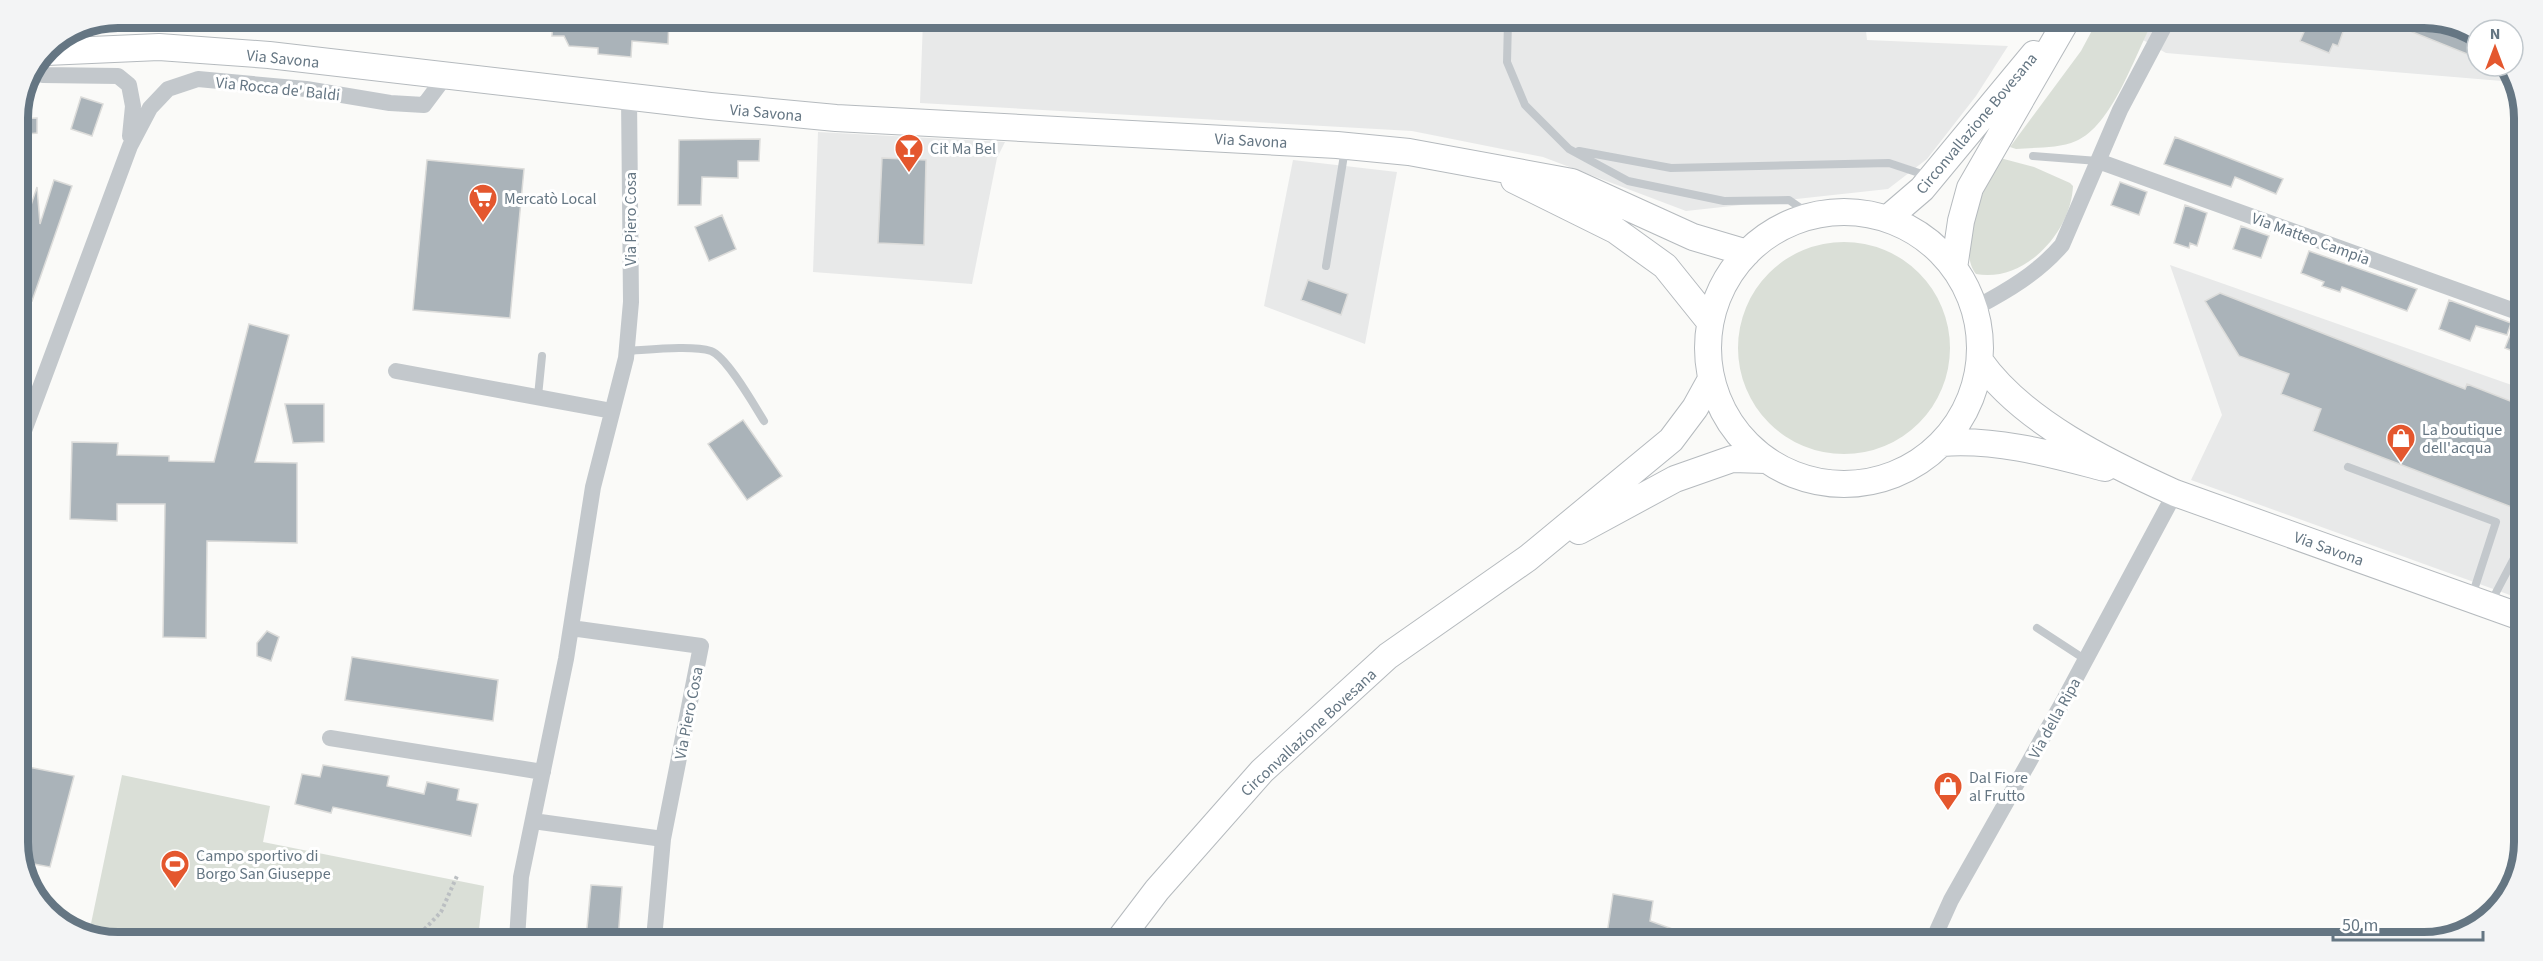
<svg xmlns="http://www.w3.org/2000/svg" width="2543" height="961" font-family="'Source Sans 3',sans-serif">
	<style>
		.built { fill: #e8e9e9 }
		.green { fill: #dadfd7 }
		.building { fill: #aab3b9; stroke: #dcdcda; stroke-width: 1.5 }
		.lines { fill: none; stroke-linecap: round; stroke-linejoin: round }
		.primary-casing { stroke: #b5babe; stroke-width: 28 }
		.path { stroke: #bbbfc2; stroke-width: 4; stroke-dasharray: 3 3; stroke-linecap: butt }
		.service { stroke: #c3c8cc; stroke-width: 8 }
		.minor { stroke: #c3c8cc; stroke-width: 16 }
		.primary { stroke: #fff; stroke-width: 26 }
		.labels { text-anchor: middle; stroke-width: 6; stroke-linejoin: round; paint-order: stroke }
		.street-label { font-size: 16px; fill: #657683; stroke: #fff }
		.poi-label { font-size: 16px; fill: #657683; stroke: #fff; text-anchor: start }
		.rim { fill: none; stroke: #657683; stroke-width: 8 }
	</style>
	<rect width="100%" height="100%" fill="#fafaf8"/>
	<path class="built" d="M923,20L1865,22L1867,40L2008,46L1976,96L1927,159L1888,189L1686,211L1543,157L1412,131L920,103Z
		M2152,23H2457L2477,38V66H2507L2514,82L2166,53L2143,40Z
		M818,132L1005,142L997,158L972,284L813,272Z
		M1293,160L1397,172L1365,344L1264,306Z
		M2170,265L2523,389L2521,599L2191,480L2222,415Z"/>
	<path class="green" d="M2096,23H2152C2134,57 2112,126 2076,141C2058,149 2034,147 2016,149L2010,147L2081,51Z
		M2000,158L2034,167L2070,183L2073,186C2071,233 2024,283 1976,274C1955,248 1986,183 2000,158Z
		M1738 348a106 106 0 1 1 212 0a106 106 0 1 1-212 0Z
		M122,775L270,806L263,842L484,886L478,938H88Z"/>
	<path class="building" d="M553,19H669L668,44L632,41L631,57L598,54V48L569,46L564,36H552Z
		M2308,23H2346L2338,46L2333,44L2329,53L2300,41Z
		M2390,23H2457L2477,38V58Z
		M81,97L103,104L92,136L71,129Z
		M37,118V133L18,135V119Z
		M2175,137L2283,179L2276,194L2235,177L2231,187L2164,164Z
		M760,139L759,161H738V178L702,177L701,205H678L679,140Z
		M882,158L926,160L924,245L878,243Z
		M427,160L524,169L510,318L413,310Z
		M54,180L72,186L32,301L18,296V244L37,187L40,224Z
		M2120,182L2147,192L2139,215L2111,205Z
		M2185,205L2207,213L2197,246L2190,243L2189,248L2174,243Z
		M722,215L736,249L709,261L695,227Z
		M2241,226L2269,236L2261,258L2233,249Z
		M2309,251L2417,289L2407,311L2342,287L2340,292L2322,286L2324,282L2301,273Z
		M1308,280L1348,294L1341,315L1301,300Z
		M2220,293L2465,389L2467,384L2523,406L2522,511L2313,431L2321,409L2281,394L2289,374L2239,356L2205,301Z
		M2449,300L2511,323L2507,335L2476,326L2470,341L2439,329Z
		M2515,322L2523,324V355L2505,348Z
		M249,324L289,335L255,462L297,463V543L207,541L206,638L163,637L165,504H117V521L70,519L72,442L118,443L117,455L169,456V461L214,462Z
		M285,404H324V442L293,443Z
		M743,420L782,476L747,500L708,444Z
		M267,631L279,637L271,661L257,656V643Z
		M352,657L498,680L493,721L345,700Z
		M18,765L74,776L50,867L23,862L18,849Z
		M323,765L389,776L387,786L424,794L427,782L459,789L457,800L478,804L471,836L333,807L331,813L295,804L302,774L320,777Z
		M591,885L622,887L618,939H586Z
		M1613,894L1653,901L1650,921L1700,939L1699,941H1606Z"/>
	<g class="lines">
		<g class="primary-casing">
			<path id="primary" d="M46,52L159,47L269,55L710,106L836,118L1337,145L1409,152L1572,182L1693,237L1747,253
				M1514,180L1615,230L1665,266L1710,322
				M1708 348a136 136 0 1 1 272 0a136 136 0 1 1-272 0Z
				M1887,219L1922,189L2034,54
				M1954,268L1961,221L1970,188L2065,23
				M1980,361C2022,421 2108,463 2175,493L2521,617
				M1942,443C1999,439 2051,454 2105,468
				M1579,531L1675,479L1732,459L1766,460
				M1119,940L1157,890L1262,771L1388,656L1528,558L1671,440L1695,408L1711,379"/>
		</g>
		<path class="path" d="M416,938L441,912L457,876"/>
		<path class="service" d="M1508,21L1507,62L1525,105L1569,149L1628,181L1724,201L1789,200L1812,216
			M1579,151L1671,168L1889,163L1928,176
			M2033,156L2098,161
			M1326,266L1345,149
			M626,351C647,350 692,345 711,351C727,357 754,405 764,421
			M538,396L542,356
			M2348,467L2496,522L2472,596
			M2491,602L2522,543
			M2037,628L2086,660"/>
		<path class="minor" d="M37,72L43,75L118,76L129,85L133,106L130,136
			M2098,161L2523,314
			M1975,308C2007,291 2038,273 2062,245L2120,110L2166,23
			M396,371L612,411
			M18,447L130,146L150,108L168,89L198,79L306,89L390,103L424,105L445,77
			M571,628L701,646L663,839L654,939
			M330,738L543,772
			M533,821L663,839
			M517,939L521,877L566,659L593,487L626,358L631,302L629,97
			M1932,942L1951,900L2064,700L2175,493"/>
		<use href="#primary" class="primary"/>
	</g>
	<defs>
		<g id="bar-pin" transform="scale(1.5)"><path d="M0 17L-7.5 6A9.5 9.5 0 1 1 7.5 6Z" fill="#e4572e" stroke="#fff"/><path d="M-6-5H6L.8 .8V4.5H3.5V6h-7V4.5H-.8V.8Z" fill="#fff"/></g>
		<g id="supermarket-pin" transform="scale(1.5)"><path d="M0 17L-7.5 6A9.5 9.5 0 1 1 7.5 6Z" fill="#e4572e" stroke="#fff"/><path d="M-6-5.5h2.5l.6 2H6L4.5 2H-2.5L-4.4-4H-6ZM-1.5 3.2a1.3 1.3 0 1 0 .1 0ZM3 3.2a1.3 1.3 0 1 0 .1 0Z" fill="#fff"/></g>
		<g id="shop-pin" transform="scale(1.5)"><path d="M0 17L-7.5 6A9.5 9.5 0 1 1 7.5 6Z" fill="#e4572e" stroke="#fff"/><path d="M-5-2.5h2.3a2.7 3.5 0 0 1 5.4 0H5L5.5 6h-11ZM-1.5-2.5h3a1.5 2.3 0 0 0-3 0Z" fill="#fff"/></g>
		<g id="stadium-pin" transform="scale(1.5)"><path d="M0 17L-7.5 6A9.5 9.5 0 1 1 7.5 6Z" fill="#e4572e" stroke="#fff"/><path d="M0-5a6.5 5 0 1 0 0 10a6.5 5 0 1 0 0-10ZM-3.5-1.8h7v3.6h-7Z" fill="#fff"/></g>
	</defs>
	<g fill-rule="evenodd">
		<use href="#bar-pin" x="909" y="148"/>
		<use href="#supermarket-pin" x="483" y="198"/>
		<use href="#shop-pin" x="2401" y="438"/>
		<use href="#shop-pin" x="1948" y="786"/>
		<use href="#stadium-pin" x="175" y="864"/>
	</g>
	<g class="labels">
		<g class="street-label">
			<text transform="translate(283 58) rotate(6)" y="6">Via Savona</text>
			<text transform="translate(278 88) rotate(6)" y="6">Via Rocca de' Baldi</text>
			<text transform="translate(766 112) rotate(5)" y="6">Via Savona</text>
			<text transform="translate(1976 123) rotate(-50)" y="6">Circonvallazione Bovesana</text>
			<text transform="translate(1251 140) rotate(3)" y="6">Via Savona</text>
			<text transform="translate(630 219) rotate(-90)" y="6">Via Piero Cosa</text>
			<text transform="translate(2311 238) rotate(20)" y="6">Via Matteo Campia</text>
			<text transform="translate(2329 548) rotate(20)" y="6">Via Savona</text>
			<text transform="translate(688 713) rotate(-79)" y="6">Via Piero Cosa</text>
			<text transform="translate(2054 718) rotate(-61)" y="6">Via della Ripa</text>
			<text transform="translate(1308 732) rotate(-43)" y="6">Circonvallazione Bovesana</text>
		</g>
		<g class="poi-label">
			<text x="930" y="154">Cit Ma Bel</text>
			<text x="504" y="204">Mercatò Local</text>
			<text x="2422" y="435">La boutique<tspan x="2422" dy="18">dell'acqua</tspan></text>
			<text x="1969" y="783">Dal Fiore<tspan x="1969" dy="18">al Frutto</tspan></text>
			<text x="196" y="861">Campo sportivo di<tspan x="196" dy="18">Borgo San Giuseppe</tspan></text>
		</g>
	</g>
	<path d="M0 0H2543V961H0ZM118 28H2424A90 90 0 0 1 2514 118V842A90 90 0 0 1 2424 932H118A90 90 0 0 1 28 842V118A90 90 0 0 1 118 28Z" fill="#f3f4f5" fill-rule="evenodd"/>
	<path class="rim" d="M118 28H2424A90 90 0 0 1 2514 118V842A90 90 0 0 1 2424 932H118A90 90 0 0 1 28 842V118A90 90 0 0 1 118 28Z"/>
	<g transform="translate(2495 48)"><circle r="28" fill="#ffffff" stroke="#c1c8cd" stroke-width="1.5"/>
	<path d="M0-4.5L10 22L0 15L-10 22Z" fill="#e4572e"/>
	<text y="-9" font-size="16" font-weight="bold" text-anchor="middle" fill="#657683">N</text>
	</g>
	<path d="M2333 931v9h150v-9" fill="none" stroke="#657683" stroke-width="3"/>
	<text x="2342" y="931" font-size="18" fill="#657683" stroke="#ffffff" stroke-width="4.5" paint-order="stroke">50 m</text>
</svg>
